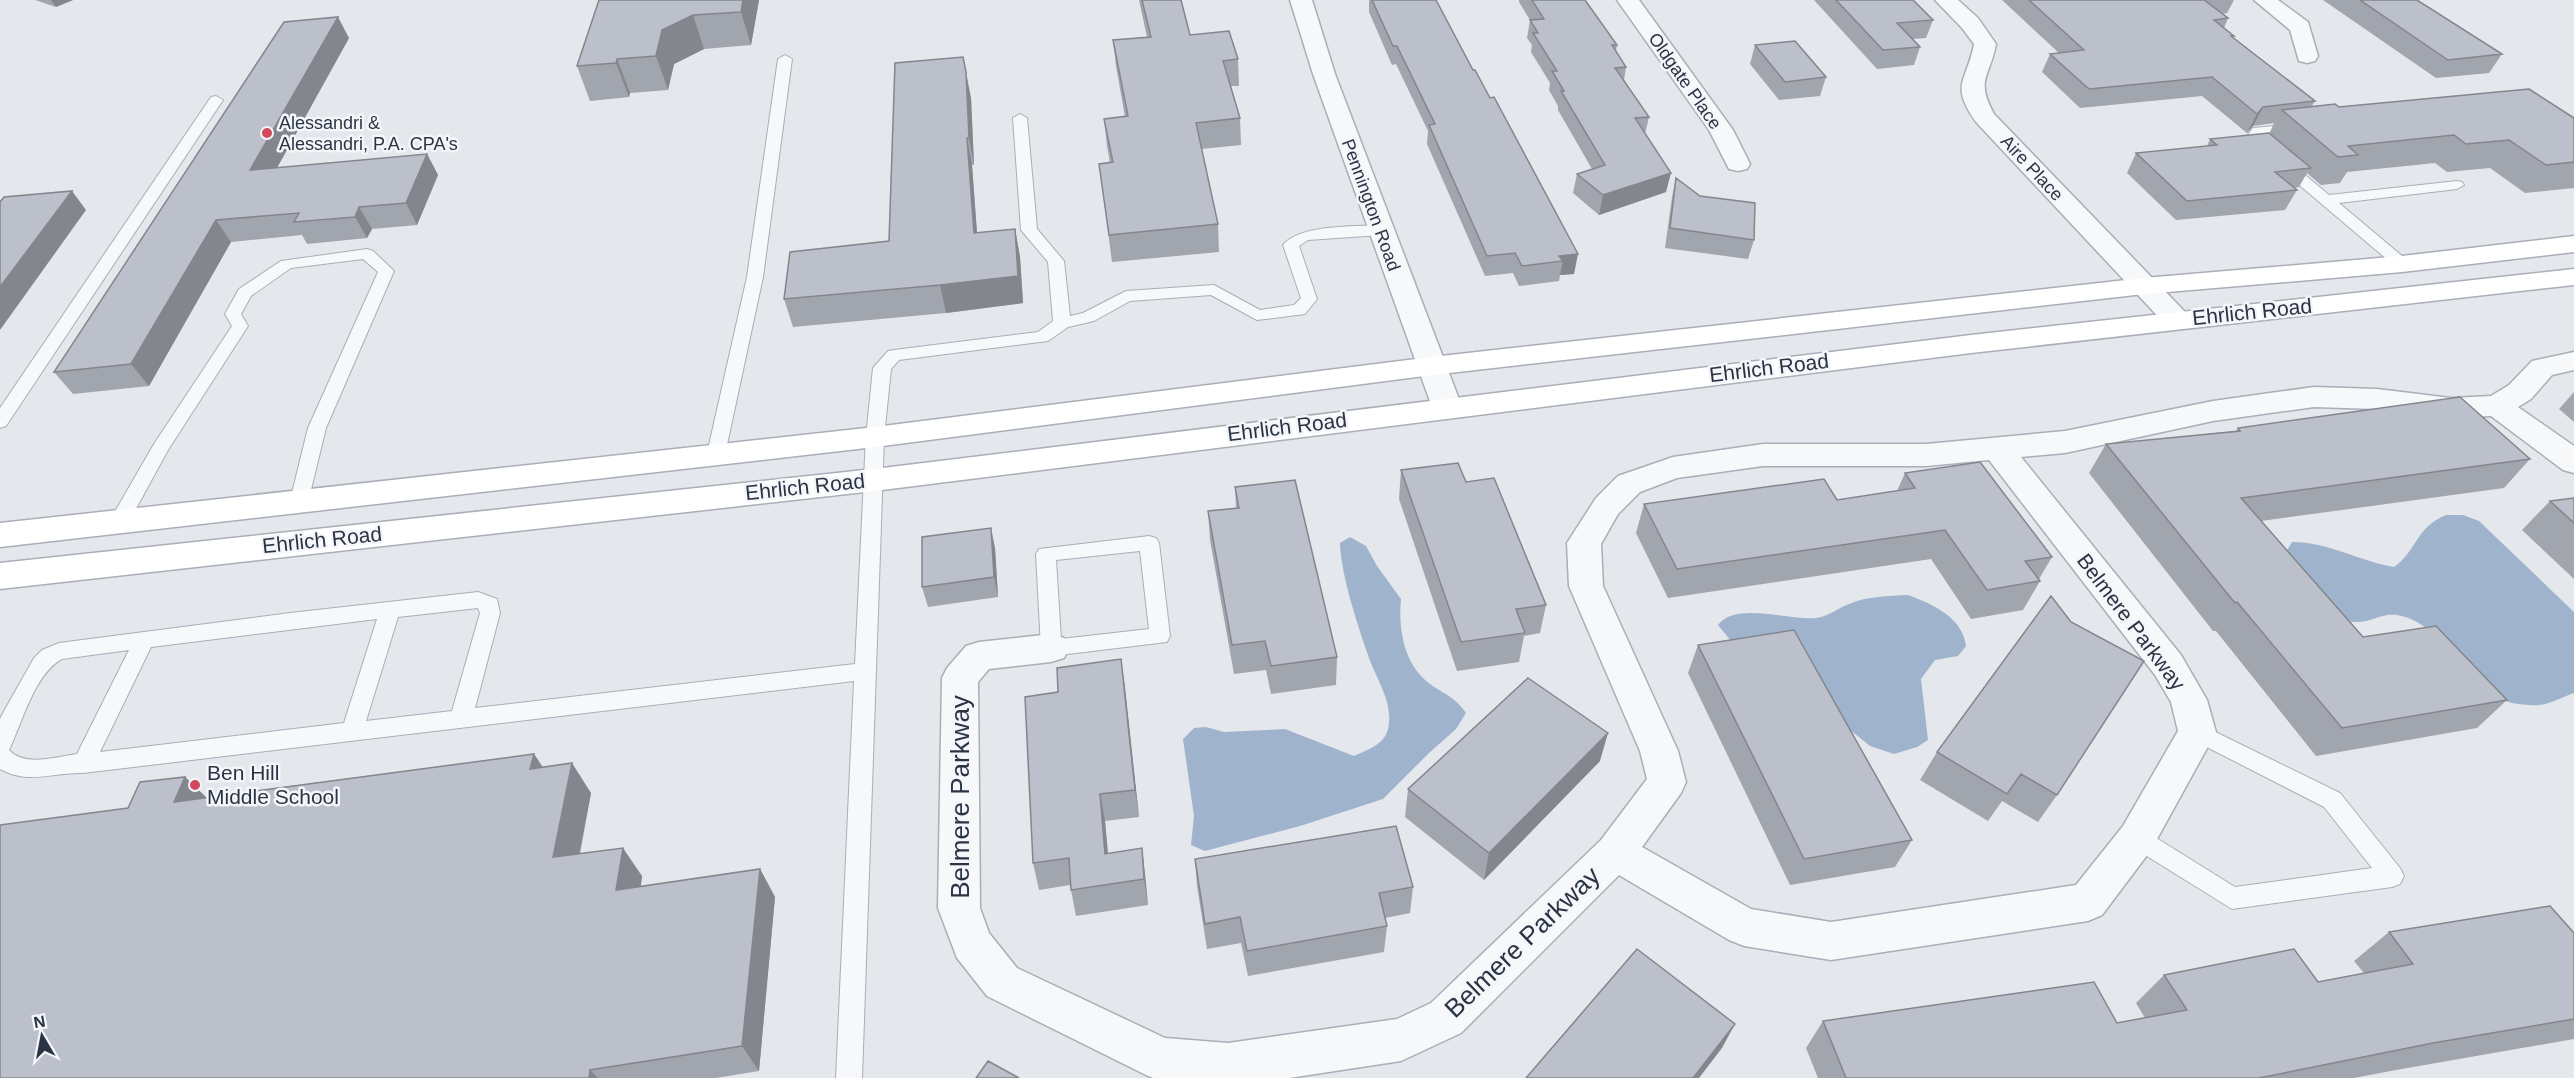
<svg xmlns="http://www.w3.org/2000/svg" width="2574" height="1078" font-family="Helvetica,sans-serif">
	<style>
		.water { fill: #9fb4cc }
		.lines { fill: none; stroke-linecap: round; stroke-linejoin: round }
		.service-casing { stroke: #a9aeb7; stroke-width: 2 }
		.minor-casing { stroke: #a9aeb7; stroke-width: 3 }
		.secondary-casing { stroke: #a9aeb7; stroke-width: 3 }
		.service { fill: #f7f8fa; fill-rule: evenodd }
		.minor { fill: #f7f8fa; fill-rule: evenodd }
		.secondary { fill: #fff; fill-rule: evenodd }
		.wall { fill: #a1a5ae }
		.shaded-wall { fill: #83868d }
		.building { fill: #bbc0ca; stroke: #83868d; stroke-width: 1.5 }
		.poi-dot { fill: #d1495b; stroke: #f4f6f9; stroke-width: 2 }
		.labels { text-anchor: middle; stroke-width: 5; stroke-linejoin: round; paint-order: stroke }
		.far-street-label { font-size: 18px; fill: #2b3445; stroke: #f4f6f9 }
		.far-poi-label { font-size: 18px; fill: #2b3445; stroke: #f4f6f9; text-anchor: start }
		.street-label { font-size: 21px; fill: #2b3445; stroke: #f4f6f9 }
		.poi-label { font-size: 21px; fill: #2b3445; stroke: #f4f6f9; text-anchor: start }
		.near-street-label { font-size: 26px; fill: #2b3445; stroke: #f4f6f9 }
	</style>
	<rect width="100%" height="100%" fill="#e4e7ec"/>
	<path class="water" d="M2446,515H2463L2479,521L2574,612V693C2563,697 2550,704 2539,705C2525,706 2505,703 2494,696C2479,686 2458,660 2445,646C2435,636 2426,626 2413,620C2382,605 2374,627 2347,621L2283,557L2292,542C2328,542 2359,561 2394,567C2417,551 2415,528 2446,515Z
		M1350,537L1366,546L1377,566L1401,599C1398,629 1404,665 1430,684C1445,695 1454,696 1466,713L1456,729L1429,753L1383,799L1300,826L1205,851L1191,845L1194,816L1183,739L1194,728L1206,727L1224,732L1285,729L1354,756C1367,750 1384,745 1388,729C1394,704 1377,680 1369,658C1358,626 1341,576 1340,543Z
		M1908,595C1933,604 1963,618 1966,646L1958,656L1935,660L1921,679L1928,740L1917,747L1894,754L1870,746L1840,722L1819,674L1793,650L1731,641L1718,625C1736,601 1789,621 1816,618C1827,617 1838,608 1849,604C1868,596 1889,596 1908,595Z"/>
	<g class="lines">
		<g class="service-casing">
			<path id="service" d="M785,55L792,59L763,277L725,454L723,458L716,460L709,458L707,454L747,277L778,59Z
				M216,96L223,100L6,426L0,428V408L211,97Z
				M1020,114L1027,118L1037,229L1064,261L1070,316L1083,313L1126,291L1214,285L1260,310L1294,305L1301,298L1283,245C1300,224 1354,227 1380,225L1388,230L1380,235L1308,240L1299,246L1317,299L1305,314L1257,320L1211,295L1130,301L1094,321L1068,327L1048,341L899,360L891,369L884,437L862,1078H836L854,681L83,773C54,772 28,785 0,769V719L3,713L34,658L42,650L59,643L290,613L478,592L497,599L500,613L475,708L855,664L866,437L873,368L888,351L894,350L1038,332L1053,321L1048,262L1021,230L1013,118ZM478,608L480,613L452,711L366,721L398,617ZM377,619L344,723L100,752L151,647ZM129,650L77,754C56,757 24,767 9,750C22,723 35,673 62,659Z
				M2296,124L2303,128L2301,131L2262,135V139L2329,195L2457,181L2462,182L2464,185L2457,189L2339,203L2408,261L2410,264L2408,267H2396L2251,144L2247,136L2253,128Z
				M367,249L373,251L394,271L326,428L307,506L300,508L293,506L290,501L308,428L378,272L363,259L291,268L251,296L241,314L248,326L168,450L126,527L119,529L112,527L109,522L154,444L232,326L225,314L239,289L281,261Z
				M1149,536L1156,538L1159,543L1170,636L1167,642L1051,656L1044,654L1041,648L1036,554L1039,549ZM1140,551L1149,629L1061,639L1056,560Z
				M2197,723L2340,793L2400,868L2404,876L2400,884L2392,887L2232,909L2129,845L2125,838L2129,831L2137,828L2145,831L2235,887L2372,868L2324,807L2189,738L2186,732L2189,726Z"/>
		</g>
		<g class="minor-casing">
			<path id="minor" d="M1290,0H1312L1335,74L1462,407L1458,414L1447,417L1436,414L1432,407L1313,74Z
				M1617,0H1639L1733,130L1750,164L1747,169L1738,171L1729,169L1709,130Z
				M1935,0H1958L1978,18L1996,44C1990,77 1975,79 1994,114L2187,314L2191,320L2187,326L2177,329L2167,326L1976,122C1949,84 1967,82 1974,44L1962,28Z
				M2254,0H2278L2308,22L2318,56L2315,61L2307,63L2299,61L2290,30Z
				M2574,352V370L2552,375L2531,399L2518,407L2574,446V473L2563,470L2491,416L2451,418L2377,409L2314,407L2213,421L2065,453L2021,457L2181,655L2207,700L2216,732L2151,850L2102,915L2088,921L1831,960L1744,946L1729,940L1619,875L1461,1033L1401,1061L1289,1078H1153L1146,1075L987,996L957,958L938,908L942,678L947,668L966,646L979,642L1051,634L1064,638L1069,648L1064,658L1051,662L989,669L978,682L980,908L989,933L1017,968L1165,1038L1228,1043L1397,1019L1431,1003L1601,840L1647,779L1640,751L1569,586L1567,543L1596,498L1618,476L1673,457L1763,444H1926L2065,431L2213,401L2314,387L2377,389L2451,398L2491,396L2509,385L2532,361ZM1989,460L2155,675L2171,702L2178,731L2123,826L2076,885L1831,922L1751,909L1642,847L1681,793L1686,782L1678,751L1603,586L1601,544L1618,514L1640,492L1677,478L1763,466H1926Z"/>
		</g>
		<g class="secondary-casing">
			<path id="secondary" d="M2574,236V252L2402,272L2144,294L1432,375L875,447L0,547V523L875,427L1432,357L2144,278L2402,256Z
				M2574,269V285L1971,353L874,491L0,589V563L874,469L1971,335Z"/>
		</g>
		<use href="#service" class="service"/>
		<use href="#minor" class="minor"/>
		<use href="#secondary" class="secondary"/>
	</g>
	<path class="wall" d="M35,0H73L56,7Z
		M599,0H759L751,45L704,49L674,64L668,90L630,93L629,97L590,101L577,66Z
		M1139,0H1181L1190,35L1238,59L1239,86H1231L1240,118L1241,145L1201,149L1218,224L1219,252L1112,262L1099,164L1110,163L1107,146L1104,119L1125,117L1116,66L1113,40L1147,37Z
		M1369,0H1436L1574,274L1560,275L1559,281L1519,286L1513,273L1485,276L1427,144L1428,131L1396,64L1392,65L1369,12Z
		M1519,0H1585L1617,45L1616,51L1626,67L1624,80L1649,117L1645,134L1666,192L1599,215L1573,193L1577,174L1592,169L1558,110V106L1549,90L1550,83L1531,52L1532,45L1527,38L1530,20L1519,2Z
		M1814,0H1913L1933,20L1926,38L1913,39L1920,47L1914,65L1877,69Z
		M2002,0H2234L2227,13L2222,14L2228,18L2224,28L2234,36L2233,38L2315,101L2312,106L2574,118V188L2525,193L2490,168L2447,172L2435,163L2347,172L2340,183L2321,185L2307,173L2299,187L2294,188L2297,190L2285,210L2176,220L2127,173L2136,153L2207,146L2210,139L2269,134L2274,123L2253,126L2247,133L2202,96L2080,108L2042,72L2050,54L2059,53Z
		M2323,0H2417L2502,54L2489,73L2436,78Z
		M349,38L277,168L427,154L438,175L417,225L372,229L367,238L307,244L302,235L231,242L149,386L73,394L54,372Z
		M1755,45L1826,77L1820,96L1779,100L1750,64Z
		M971,98L974,165H972L977,233L1015,229L1020,257L1023,303L946,313L793,327L784,299L889,241Z
		M1676,178L1754,240L1748,259L1665,248L1672,197Z
		M2574,392V422L2559,409Z
		M2238,428L2530,459L2504,488L2261,521L2363,637L2507,700L2477,728L2316,756L2216,631H2213L2089,473L2106,444L2236,431Z
		M1401,470L1466,482L1546,605L1540,633L1524,636L1519,662L1457,671L1399,499Z
		M1905,473L2052,557L2039,579L2040,581L2023,610L1971,619L1931,559L1668,598L1636,533L1644,504L1837,500L1897,491Z
		M1235,487L1337,657L1336,685L1271,694L1266,670L1234,674L1210,540L1208,511L1236,508Z
		M2574,498V579L2522,530L2550,501Z
		M995,548L998,597L928,607L922,587Z
		M2051,596L2057,795L2038,822L2002,801L1988,821L1920,780L1937,752Z
		M1698,645L1912,840L1895,867L1790,885L1688,673Z
		M1121,659L1139,817L1105,821L1108,853L1142,848L1148,905L1076,916L1070,885L1039,890L1033,863L1058,692Z
		M534,754L543,768L591,793L580,854L642,876L641,886L760,869L775,897L759,1071L716,1078H0L185,777L206,797Z
		M1600,761L1484,880L1405,817L1408,789Z
		M1195,859L1413,887L1410,913L1385,918L1387,926L1384,952L1248,976L1241,943L1207,949L1197,886Z
		M2389,932L2574,933V1039L2396,1070L2354,1078H1818L1806,1048L1823,1021L2117,1023L2145,1018L2136,1003L2164,975L2318,982L2364,973L2354,961Z"/>
	<path class="shaded-wall" d="M51,0H73L56,7Z
		M743,0H759L751,45L741,12Z
		M693,15L704,49L674,64L668,90L656,56L662,30Z
		M338,17L349,38L264,191L250,170Z
		M617,59L630,93L629,97L616,63Z
		M966,72L971,98L974,165L969,138Z
		M2263,107L2253,126L2247,133L2257,114Z
		M967,138L972,165L979,261L974,233Z
		M427,154L438,175L417,225L406,203Z
		M1671,173L1666,192L1599,215L1603,195Z
		M72,191L86,210L0,330V287Z
		M359,207L372,229L367,238L355,217Z
		M216,220L231,242L149,386L131,364Z
		M1015,229L1020,257L1023,303L946,313L940,285Z
		M1578,254L1574,274L1560,275L1563,261L1559,256Z
		M991,528L995,548L998,597L994,577Z
		M1121,659L1125,687L1139,817L1135,790Z
		M1608,733L1600,761L1484,880L1489,853Z
		M534,754L554,784L530,769Z
		M572,763L591,793L573,886L553,857Z
		M185,777L215,806L174,802Z
		M1100,794L1105,821L1110,880L1105,854Z
		M623,848L642,876L636,917L616,890Z
		M1142,848L1145,874L1148,905L1144,879Z
		M760,869L775,897L759,1071L742,1046Z
		M1735,1024L1722,1048L1699,1078H1693Z
		M590,1070L598,1078H589Z"/>
	<path class="building" d="M599,0H743L741,12L693,15L662,30L656,56L617,59L616,63L577,66Z
		M1142,0H1181L1190,35L1229,31L1238,59L1223,61L1240,118L1196,123L1218,224L1109,235L1099,164L1113,162L1104,119L1128,116L1113,40L1151,37Z
		M1372,0H1436L1473,70H1475L1490,98L1494,97L1578,254L1559,256L1563,261L1522,266L1515,253L1487,256L1429,125L1435,124L1397,46H1393Z
		M1532,0H1585L1617,45H1612L1626,67L1615,68L1649,117L1635,118L1671,173L1603,195L1577,174L1605,165L1561,91H1564L1552,71H1557L1533,33H1538L1530,20L1544,19Z
		M1836,0H1913L1933,20L1897,23L1920,47L1883,50Z
		M2029,0H2204L2228,18L2214,20L2234,36H2231L2315,101L2263,107L2257,114L2212,77L2089,89L2050,54L2084,50Z
		M2360,0H2417L2502,54L2448,60Z
		M338,17L250,170L427,154L406,203L359,207L355,217L294,222L299,213L216,220L131,364L54,372L284,22Z
		M1795,41L1826,77L1785,82L1755,45Z
		M963,57L966,72L969,138H967L974,233L1015,229L1018,276L940,285L784,299L790,252L889,241L895,63Z
		M2529,89L2574,118V162L2546,165L2509,140L2466,144L2454,135L2348,146L2358,155L2338,157L2282,110L2335,104L2339,107Z
		M2269,133L2311,168L2275,172L2297,190L2187,201L2136,153L2217,145L2210,139Z
		M1676,178L1700,196L1755,203L1754,240L1670,228Z
		M72,191L0,287V202L4,197Z
		M2460,397L2530,459L2241,498L2363,637L2436,626L2507,700L2342,728L2237,602L2235,603L2106,444L2240,431L2238,428Z
		M1980,462L2052,557L2025,561L2040,581L1987,590L1945,530L1677,569L1644,504L1824,479L1837,500L1915,488L1905,473Z
		M1458,463L1466,482L1494,478L1546,605L1516,609L1525,633L1461,642L1401,470Z
		M1295,480L1337,657L1271,666L1265,641L1232,645L1208,511L1239,508L1235,487Z
		M2574,498V523L2550,501Z
		M991,528L994,577L922,587V537Z
		M2051,596L2071,622L2144,661L2057,795L2021,774L2007,794L1937,752Z
		M1794,630L1912,840L1804,859L1698,645Z
		M1121,659L1135,790L1100,794L1105,854L1142,848L1144,879L1071,890L1069,858L1033,863L1025,697L1058,692L1057,668Z
		M1528,678L1608,733L1489,853L1408,789Z
		M534,754L530,769L572,763L553,857L623,848L616,890L760,869L742,1046L590,1070L589,1078H0V825L128,808L140,782L185,777L174,802Z
		M1396,826L1413,887L1379,893L1387,926L1247,951L1240,917L1205,924L1195,859Z
		M2550,906L2574,933V1019L2433,1043L2259,1078H1846L1823,1021L2094,982L2117,1023L2187,1010L2164,975L2294,949L2318,982L2413,964L2389,932Z
		M1637,949L1735,1024L1693,1078H1526Z
		M988,1061L1019,1078H976Z"/>
	<g class="poi-dot">
		<circle cx="267" cy="133" r="6"/>
		<circle cx="195" cy="785" r="6"/>
	</g>
	<g class="labels">
		<g class="far-street-label">
			<text transform="translate(1685 81) rotate(55)" y="6">Oldgate Place</text>
			<text transform="translate(2032 168) rotate(47)" y="6">Aire Place</text>
			<text transform="translate(1371 205) rotate(70)" y="6">Pennington Road</text>
		</g>
		<g class="far-poi-label">
			<text x="279" y="129">Alessandri &amp;<tspan x="279" dy="21">Alessandri, P.A. CPA's</tspan></text>
		</g>
		<g class="street-label">
			<text transform="translate(2252 312) rotate(-6)" y="7">Ehrlich Road</text>
			<text transform="translate(1769 368) rotate(-7)" y="7">Ehrlich Road</text>
			<text transform="translate(1287 427) rotate(-7)" y="7">Ehrlich Road</text>
			<text transform="translate(805 487) rotate(-6)" y="7">Ehrlich Road</text>
			<text transform="translate(322 540) rotate(-6)" y="7">Ehrlich Road</text>
			<text transform="translate(2131 622) rotate(53)" y="7">Belmere Parkway</text>
		</g>
		<g class="poi-label">
			<text x="207" y="780">Ben Hill<tspan x="207" dy="24">Middle School</tspan></text>
		</g>
		<g class="near-street-label">
			<text transform="translate(960 797) rotate(-90)" y="9">Belmere Parkway</text>
			<text transform="translate(1522 942) rotate(-44)" y="9">Belmere Parkway</text>
		</g>
	</g>
	<g transform="translate(42 1036) rotate(350)" stroke="#f4f6f9" stroke-width="4.5" paint-order="stroke">
	<path d="M0-4.5L10 22L0 15L-10 22Z" fill="#2b3445"/>
	<text y="-9" font-size="16" font-weight="bold" text-anchor="middle" fill="#2b3445">N</text>
	</g>
</svg>
